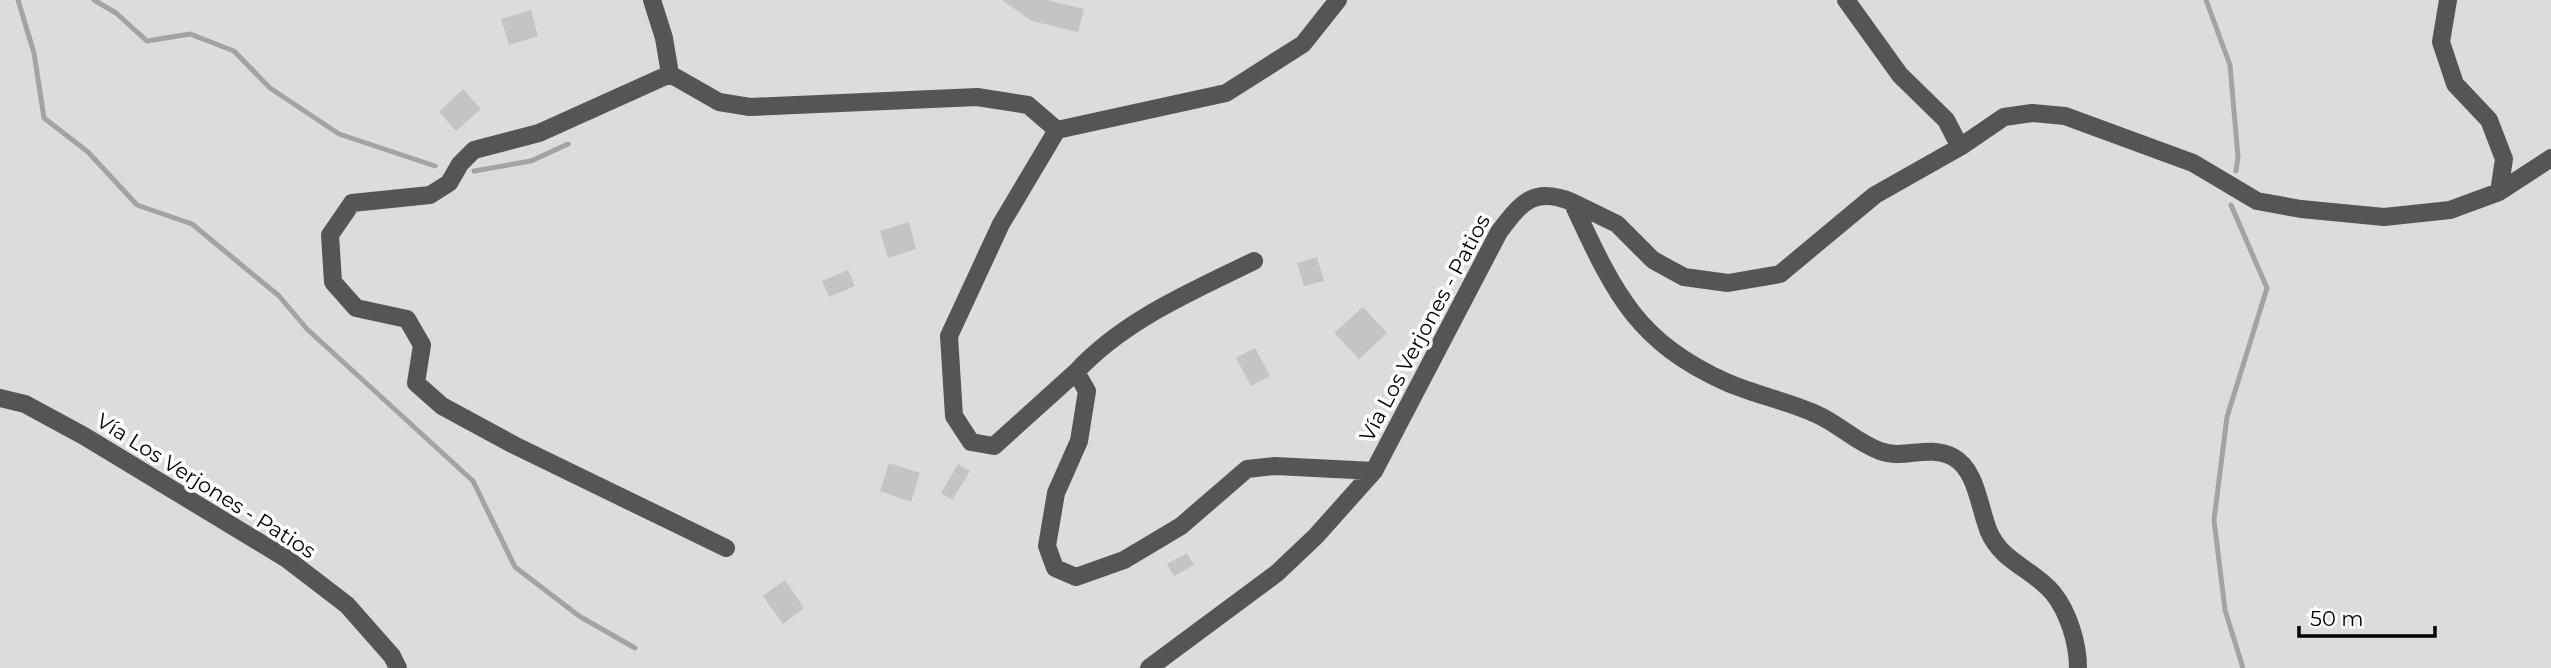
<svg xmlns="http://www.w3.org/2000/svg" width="2551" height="668" font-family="Montserrat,sans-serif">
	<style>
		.green { fill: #dcdcdc }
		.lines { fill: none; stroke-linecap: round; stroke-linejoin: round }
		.stream { stroke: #a3a3a3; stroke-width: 5 }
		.building { fill: #c4c4c4 }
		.minor { stroke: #555; stroke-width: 18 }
		.labels { text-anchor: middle; stroke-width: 7; stroke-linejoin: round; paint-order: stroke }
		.street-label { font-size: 21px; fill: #000; stroke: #fff }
	</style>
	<rect width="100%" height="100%" fill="#fff"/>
	<path class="green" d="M0,0H2551V668H0Z"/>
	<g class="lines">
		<path class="stream" d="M18,0L34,53L44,118L88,152L137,205L192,224L279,296L307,329L473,481L515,567L579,616L635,648
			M94,0L116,13L147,41L190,34L234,51L270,88L339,134L435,166
			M2206,0L2230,65L2238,157L2236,171
			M474,171L531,161L568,144
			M2231,205L2267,288L2227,417L2214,520L2225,610L2243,668"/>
	</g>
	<path class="building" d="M1002,0H1047L1084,9L1078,32L1032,21Z
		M531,10L538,36L509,45L501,19Z
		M463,89L481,109L456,131L439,112Z
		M909,222L916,249L888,258L880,231Z
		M1317,257L1324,281L1304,286L1297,263Z
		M848,270L855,286L829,297L822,281Z
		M1363,307L1387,333L1359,359L1334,333Z
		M1255,348L1270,376L1251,386L1236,358Z
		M889,463L920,473L911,502L880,491Z
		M958,464L970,471L952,500L941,493Z
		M1187,553L1194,565L1174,576L1167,564Z
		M785,580L804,608L783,624L763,596Z"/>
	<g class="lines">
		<path class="minor" d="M652,0L664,38L670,74
			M1338,0L1303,44L1226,93L1057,130L1001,224L949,336L954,416L971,442L994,446L1076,372L1087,391L1079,441L1056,493L1047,546L1055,568L1076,577L1124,560L1181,526L1247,469L1275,466L1374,471
			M1846,0L1900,75L1946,120L1960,147
			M2448,0L2441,42L2455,84L2489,120L2504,159L2499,192
			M670,74L539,133L474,150L460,164L449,183L430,195L352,203L330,235L333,282L356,308L407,319L422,345L416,383L442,406L514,445L726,548
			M670,74L719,102L750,107L977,97L1028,105L1057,130
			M1572,202L1617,224L1653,260L1684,277L1728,283L1780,274L1875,195L1960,147L2004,117L2032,113L2065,116L2193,163L2257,201L2301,209L2384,217L2450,210L2499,192L2551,158
			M1076,372C1124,320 1191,292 1254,261
			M0,398L25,404L84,436L287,559L347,605L392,656L398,668
			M1149,668L1277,573L1316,536L1374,471L1499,232C1521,203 1533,186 1572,202C1613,289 1633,340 1726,382C1755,395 1788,401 1816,414C1839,424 1857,443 1880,451C1905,460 1928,444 1953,457C1977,470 1979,508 1989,532C2002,562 2033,569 2053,593C2069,613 2078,644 2078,668"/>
	</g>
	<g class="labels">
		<g class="street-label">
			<text transform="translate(1425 328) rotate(-62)" y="7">Vía Los Verjones - Patios</text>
			<text transform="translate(206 486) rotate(32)" y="7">Vía Los Verjones - Patios</text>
		</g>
	</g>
	<path d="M2299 626v10h136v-10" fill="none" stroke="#000000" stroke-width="3.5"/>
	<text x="2310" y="626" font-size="21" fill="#000000" stroke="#ffffff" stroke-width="5" paint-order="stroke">50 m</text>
</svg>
